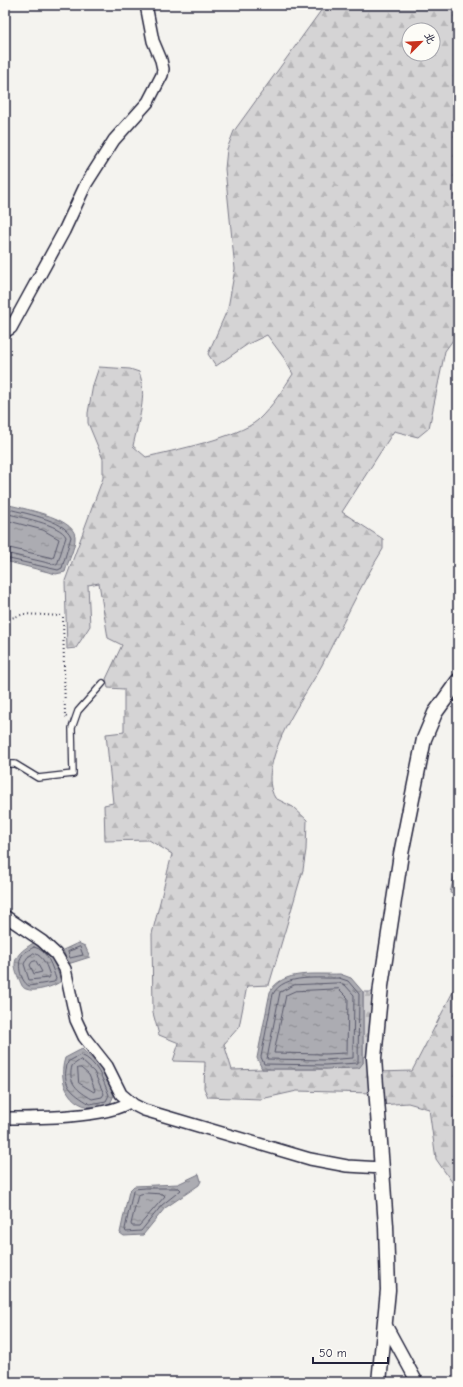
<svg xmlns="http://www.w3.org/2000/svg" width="463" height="1387" font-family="'Comic Neue','LXGW WenKai TC',sans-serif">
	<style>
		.forest { fill: url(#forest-firs); stroke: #7c7b88; fill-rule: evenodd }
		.water { fill: url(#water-ripples); stroke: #757582 }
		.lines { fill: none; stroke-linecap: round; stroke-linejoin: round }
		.shore { stroke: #59596b; stroke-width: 1 }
		.service-casing { stroke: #22223b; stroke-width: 8 }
		.minor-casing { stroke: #22223b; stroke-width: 14 }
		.tertiary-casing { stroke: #22223b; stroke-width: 17 }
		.path { stroke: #22223b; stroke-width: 2; stroke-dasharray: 1 3; stroke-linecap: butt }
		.service { stroke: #fdfcf7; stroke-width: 5.5 }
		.minor { stroke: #fdfcf7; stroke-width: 11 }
		.tertiary { stroke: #fdfcf7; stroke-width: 14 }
	</style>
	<defs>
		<pattern id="forest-firs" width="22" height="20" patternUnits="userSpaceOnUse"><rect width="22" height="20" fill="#d5d4d5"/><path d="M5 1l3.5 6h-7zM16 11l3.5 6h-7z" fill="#b7b6b8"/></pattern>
		<pattern id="water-ripples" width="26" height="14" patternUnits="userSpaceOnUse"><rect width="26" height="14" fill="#acacb2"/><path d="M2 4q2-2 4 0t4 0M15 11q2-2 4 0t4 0" fill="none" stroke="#8c8c92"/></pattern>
	</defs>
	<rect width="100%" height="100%" fill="#f4f3ef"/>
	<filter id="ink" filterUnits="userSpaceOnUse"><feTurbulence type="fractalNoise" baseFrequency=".025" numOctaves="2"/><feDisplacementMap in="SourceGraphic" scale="8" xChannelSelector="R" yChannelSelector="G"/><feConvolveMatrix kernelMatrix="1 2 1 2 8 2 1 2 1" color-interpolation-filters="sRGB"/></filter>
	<g filter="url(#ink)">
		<path class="forest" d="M325,5H458V333L445,351L429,428L418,437L394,431L342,512L383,539V549C360,586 342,626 322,665C304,698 278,731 271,769C269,779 270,789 275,798L293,807L307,820L306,850L303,870L269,985L247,986L239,1027L224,1044L232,1070L262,1069H326L363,1063V992H376L372,1093L297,1091L261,1099L208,1097L204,1088L205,1062L173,1061L179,1043L159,1035L153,1013L152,934L172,854L149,840L105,841L104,805L113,803L106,734L124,732V689L108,688L106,679L122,645L108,638L99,583L88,585L90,626L76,648L67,649L65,581L103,478V459L88,423V413L93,385L99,367L130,369L139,372C148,395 138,422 133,446L146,457C172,451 239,437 258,420C272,407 283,389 293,374L284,358L267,335L248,344L216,366L208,354L228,308L235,269L225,169L227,149L234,131ZM409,30H433V54H409Z
			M458,861V895L450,893Z
			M458,982V1184L454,1185L436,1159L429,1109L408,1103L380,1105L378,1072L412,1071Z"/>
		<path class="water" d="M5,504C20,508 73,517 75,536C76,547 68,561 65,572L56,574L5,561Z
			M35,942C50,951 56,965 61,981C56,986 34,993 26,989C22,988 21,983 19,979C9,959 19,952 35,942Z
			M78,943L85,946L90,957L68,964L63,950Z
			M340,974L351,978L363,992V1063L359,1068L326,1069H262L257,1058L270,992C282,969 317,975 340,974Z
			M82,1049L101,1067L114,1095L110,1104C78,1117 55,1089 65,1058Z
			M199,1174L201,1181L199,1185L165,1208L143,1235L124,1236L120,1233L129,1191L134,1186L178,1184Z"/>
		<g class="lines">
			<path class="shore" d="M5,508C21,513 65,519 71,537L62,568L58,570L5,558
				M5,513C18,517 61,524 66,537L57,565L5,553
				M5,520L43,530L59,539L53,558L5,547
				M34,947C48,950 52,967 56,979L54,982L29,986C20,981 16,962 23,954C26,951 31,949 34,947Z
				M80,947L83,955L70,958L68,952Z
				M34,953C44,956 47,967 50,976L49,978L29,980L24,964L27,958Z
				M36,961L42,972L34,974L30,965L32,962Z
				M339,978L348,981L359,994L358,1063L325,1065L264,1064L261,1057L273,994C284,973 320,979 339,978Z
				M339,983L345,985L354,995L353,1058L325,1060L267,1059L280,992L294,985Z
				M339,989L348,998L347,1053L325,1054L274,1053L286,995L295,991Z
				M81,1055C97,1061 103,1080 109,1095L106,1101L90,1104C72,1093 60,1085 68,1062Z
				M81,1060L94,1072L104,1094L102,1097L92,1099C78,1091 67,1083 72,1066Z
				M78,1068H81L89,1075L95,1090L94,1092L79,1083Z
				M146,1188H179L181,1190L162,1205L141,1231L126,1232L125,1229L133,1191L136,1189Z
				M146,1193L163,1194L165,1196L139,1226H132L131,1224L138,1195Z"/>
			<g class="service-casing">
				<path id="service" d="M5,764H15L38,778L73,774L72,728L78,711L103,683"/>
			</g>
			<g class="minor-casing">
				<path id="minor" d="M5,332L11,328L23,306L64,231L86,184L114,140L148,102L162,75L163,69L161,60L153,41L146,5
					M5,916L42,941L56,954L65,969L76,1020L84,1037L107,1066L121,1094L134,1105L144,1110L310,1159L347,1166L382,1168
					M5,1118C33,1118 108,1118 129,1102
					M386,1325L417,1382"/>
			</g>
			<g class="tertiary-casing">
				<path id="tertiary" d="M379,1382L388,1290L386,1226L374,1058L381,986L401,854L424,739L435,713L458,681"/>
			</g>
			<path class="path" d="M5,620L24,614L63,616L65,716L68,718"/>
			<use href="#service" class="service"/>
			<use href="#minor" class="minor"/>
			<use href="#tertiary" class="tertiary"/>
		</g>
	</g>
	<rect width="463" height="1387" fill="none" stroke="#fdfcf7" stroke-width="20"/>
	<rect x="10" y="10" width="443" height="1367" fill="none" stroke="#22223b" stroke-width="1.5" filter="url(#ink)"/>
	<g transform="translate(421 42) rotate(66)"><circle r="19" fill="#fdfcf7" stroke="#a5a5ac"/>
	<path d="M0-3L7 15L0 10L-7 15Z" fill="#c8321e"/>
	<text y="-6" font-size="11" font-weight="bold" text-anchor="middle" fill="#22223b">北</text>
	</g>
	<path d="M313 1357v6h75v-6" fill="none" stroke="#22223b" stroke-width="2"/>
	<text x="319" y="1357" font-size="12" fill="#22223b" stroke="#fdfcf7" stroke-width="3" paint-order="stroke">50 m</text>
</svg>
